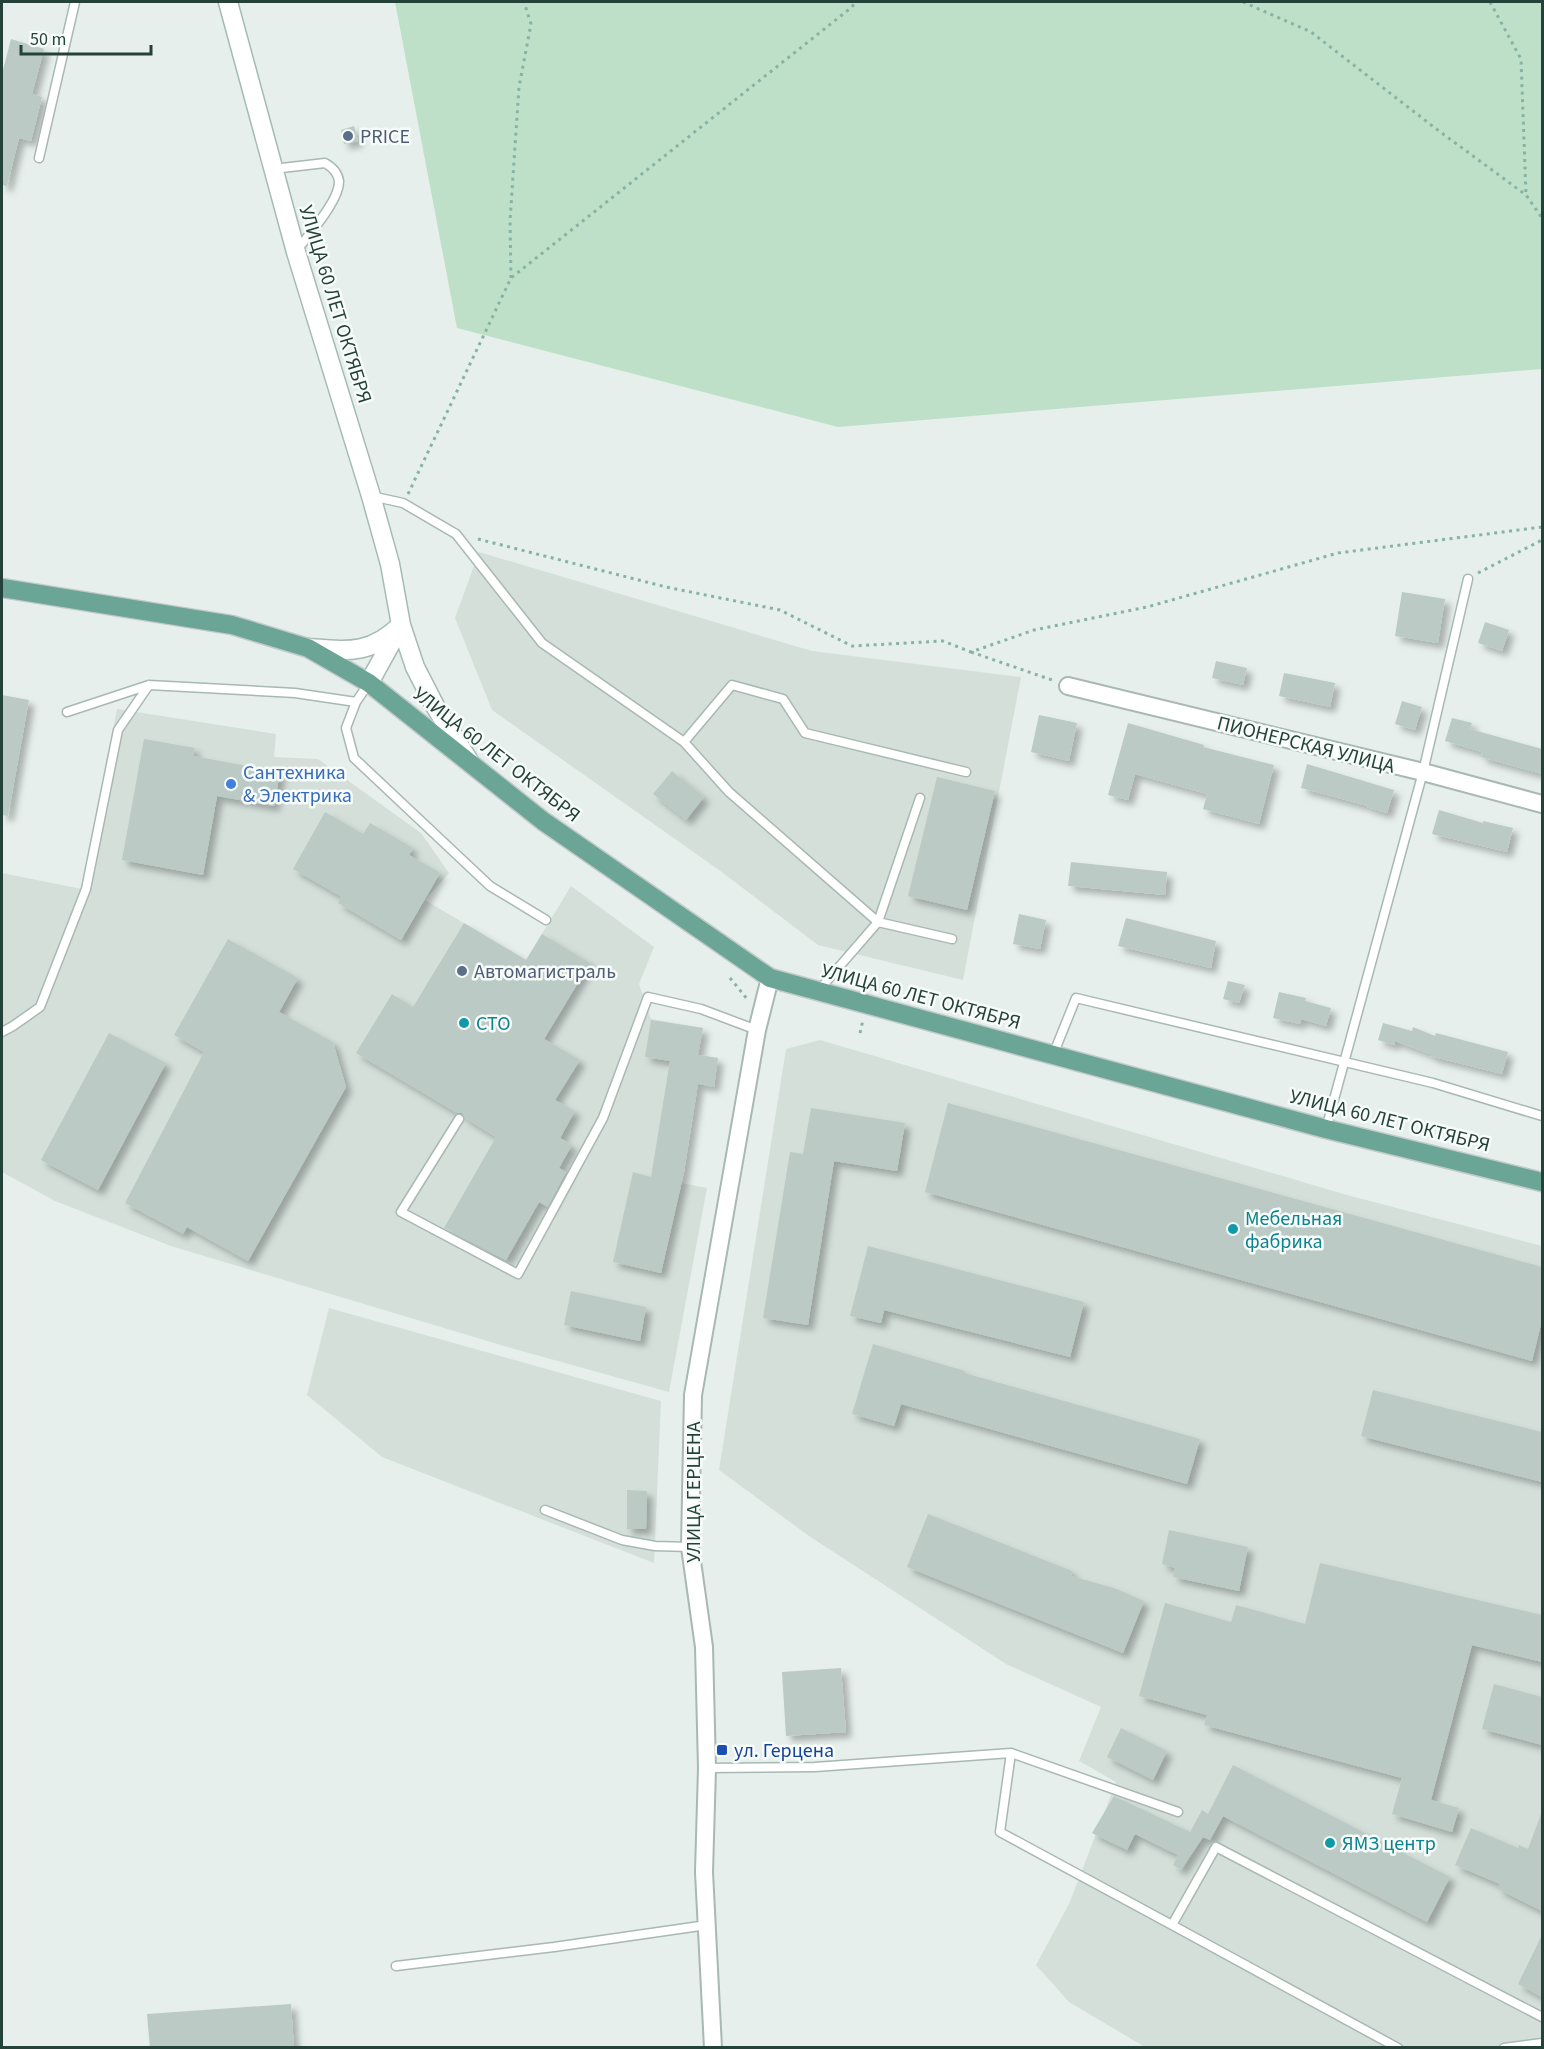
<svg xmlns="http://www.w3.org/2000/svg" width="1544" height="2049" font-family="'Source Sans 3',sans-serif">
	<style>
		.built { fill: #d4dfda }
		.green { fill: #bfe0c8 }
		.building { fill: #bbcac4; filter: url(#shadow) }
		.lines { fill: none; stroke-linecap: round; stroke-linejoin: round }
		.lane-casing { stroke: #a8b8b2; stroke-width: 11 }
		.street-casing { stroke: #a8b8b2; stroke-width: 20 }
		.secondary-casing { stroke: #a4bbb3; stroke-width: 21 }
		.primary-casing { stroke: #c2cac8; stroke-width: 21 }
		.path { stroke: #86b3a5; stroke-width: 3; stroke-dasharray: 3 4.5; stroke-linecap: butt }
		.lane { stroke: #fff; stroke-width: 8 }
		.street { stroke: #fff; stroke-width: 16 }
		.secondary { stroke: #fff; stroke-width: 18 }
		.primary { stroke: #6aa596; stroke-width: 18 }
		.service-dot { fill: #5c6f8a; stroke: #f7fbf9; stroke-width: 2 }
		.shop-dot { fill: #3f7fe0; stroke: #f7fbf9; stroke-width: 2 }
		.culture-dot { fill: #0f9aa8; stroke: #f7fbf9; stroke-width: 2 }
		.transit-dot { fill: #1a4fb4; stroke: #f7fbf9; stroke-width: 2 }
		.labels { text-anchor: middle; stroke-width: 5; stroke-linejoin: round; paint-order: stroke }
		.service-label { font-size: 20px; fill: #4e5e75; stroke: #f7fbf9; text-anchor: start }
		.street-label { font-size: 20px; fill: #24423a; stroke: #f7fbf9 }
		.shop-label { font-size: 20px; fill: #366cbe; stroke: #f7fbf9; text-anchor: start }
		.culture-label { font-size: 20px; fill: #0d838f; stroke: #f7fbf9; text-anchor: start }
		.transit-label { font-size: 20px; fill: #164399; stroke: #f7fbf9; text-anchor: start }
	</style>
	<defs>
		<filter id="shadow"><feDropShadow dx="5.5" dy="5.5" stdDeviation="3" flood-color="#0004"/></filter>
	</defs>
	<rect width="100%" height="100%" fill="#e6efeb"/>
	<path class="built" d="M479,552L812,651L1021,677L963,980L818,945L719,870L492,710L455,618Z
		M117,709L276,734L274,757L318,759L421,833L449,873L425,900L526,960L571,886L654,947L639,984L651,1019L703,1028L698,1055L718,1058L714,1087L698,1085L681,1183L707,1188L669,1392L511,1348L171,1246L55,1201L2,1172V873L82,889Z
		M820,1040L1347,1195L1542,1246V2047H1145L1069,2002L1036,1965L1069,1904L1116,1782L1079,1761L1101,1707L1006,1664L809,1536L719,1470L786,1049Z
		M329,1308L661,1401L654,1563L382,1457L307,1395Z"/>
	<path class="green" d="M395,2H1542V369L838,427L457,328Z"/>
	<path class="building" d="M11,39L44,49L32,94L42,97L31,141L19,138L7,186L2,185V74Z
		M354,126L358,141L344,144L341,130Z
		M1402,592L1445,599L1438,643L1395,636Z
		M1485,622L1509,630L1502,651L1478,643Z
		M1216,661L1247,668L1243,685L1212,678Z
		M1284,673L1335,683L1330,707L1279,696Z
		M2,695L29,700L8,816L2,815Z
		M1402,701L1422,707L1415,730L1395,724Z
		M1039,715L1077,723L1069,761L1031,752Z
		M1452,718L1472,723L1470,729L1542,749V774L1481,757L1482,752L1445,741Z
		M1128,723L1204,745L1203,747L1274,765L1259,824L1203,809L1207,794L1135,774L1128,800L1108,795Z
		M144,739L195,748L193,756L280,772L274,806L217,796L203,875L122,860Z
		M1307,764L1394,790L1387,813L1367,807L1368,806L1301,788Z
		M672,771L704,797L686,820L653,794Z
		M937,777L995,791L967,910L908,896Z
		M1439,810L1483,823V821L1513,828L1507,852L1432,834Z
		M325,812L363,834L370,823L413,848L409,855L440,873L401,940L338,903L342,897L293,869Z
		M1071,862L1167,872L1165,895L1068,886Z
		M1019,914L1046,920L1040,949L1013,944Z
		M1126,918L1216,941L1211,968L1118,946Z
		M464,923L526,960L542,934L590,963L544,1039L580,1060L555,1100L575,1111L560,1138L572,1145L559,1168L566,1172L548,1207L539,1202L506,1260L444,1228L496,1137L465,1118L462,1113H457L356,1053L392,994L413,1007Z
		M228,939L298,978L279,1012L333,1042L346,1087L248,1261L187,1227L183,1234L125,1203L204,1052L174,1035Z
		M1228,981L1245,985L1239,1003L1223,999Z
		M1279,992L1306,998L1305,1001L1331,1008L1326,1026L1301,1019L1300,1024L1273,1018Z
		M651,1020L703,1028L698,1055L718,1058L714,1087L698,1084L684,1172L661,1273L613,1262L633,1172L651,1177L670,1061L645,1057Z
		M1383,1023L1412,1031L1413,1027L1435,1036L1436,1033L1508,1052L1502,1074L1430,1056V1054L1395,1041L1394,1045L1378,1040Z
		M109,1033L166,1063L98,1190L41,1160Z
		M948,1103L1542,1267V1320L1532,1361L925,1192Z
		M811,1108L905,1123L897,1171L834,1161L808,1325L763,1318L790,1152L803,1154Z
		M868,1246L1084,1302L1070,1357L884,1310L881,1323L850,1316Z
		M571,1291L646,1307L640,1341L564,1325Z
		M873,1344L965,1371L964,1373L1200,1439L1187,1484L901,1404L894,1426L852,1414Z
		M1373,1390L1542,1432V1482L1361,1436Z
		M627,1490L647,1491L646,1529H627Z
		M928,1514L1072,1571L1071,1576L1114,1588L1144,1601L1123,1653L907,1567Z
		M1169,1530L1248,1547L1239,1591L1173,1577L1175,1568L1162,1564Z
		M1320,1563L1542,1615V1662L1472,1645L1431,1800L1459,1808L1452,1832L1392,1814L1402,1778L1204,1725L1207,1715L1139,1696L1165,1603L1231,1622L1236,1605L1305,1624Z
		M841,1668L846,1732L786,1736L782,1672Z
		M1494,1684L1542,1697V1745L1482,1729Z
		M1121,1728L1167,1751L1153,1780L1107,1757Z
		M1233,1765L1450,1877L1427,1922L1223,1816L1210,1840L1203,1837L1181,1870L1173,1865L1178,1855L1135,1834L1127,1850L1092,1833L1114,1796L1190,1832L1202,1810L1208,1814Z
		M1541,1814H1542V1911L1498,1889L1500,1884L1455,1865L1471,1828L1518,1848L1519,1845L1528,1849Z
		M1542,1935V1997L1518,1984Z
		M291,2004L294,2048H150L147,2014Z"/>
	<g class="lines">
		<g class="lane-casing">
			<path id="lane" d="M39,158L75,2
				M273,169L325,163C332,167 338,172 339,181C340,200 309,234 298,249
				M371,496L403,503L456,534L542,643L684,742L729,792L878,922L952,939
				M369,683L356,702L346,728L354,758L490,886L546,920
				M67,712L149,685L295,693L356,702
				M684,742L732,685L783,699L805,733L966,772
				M819,990L878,922L920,798
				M2,1032L13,1026L40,1007L86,889L118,730L149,685
				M1053,1055L1076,998L1433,1083L1542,1116
				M459,1119L401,1212L518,1274L603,1118L648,997L701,1009L757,1030
				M1326,1129L1423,772L1468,579
				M545,1510L622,1540L655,1546L690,1547
				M1011,1753L1178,1812
				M707,1768L815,1767L1011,1753L1000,1832L1172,1925L1216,1847L1542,2017
				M1172,1925L1398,2048
				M396,1966L554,1947L707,1925
				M1504,2048L1542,2043"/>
		</g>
		<g class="street-casing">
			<path id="street" d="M1068,686L1423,772L1542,804
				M713,2048L704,1872L707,1768L704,1647L690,1547L693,1395L757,1030L770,978"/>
		</g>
		<g class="secondary-casing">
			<path id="secondary" d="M228,2L296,252L371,496L390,564L401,625L369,683
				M308,648C348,651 370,655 401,625L415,667L435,706L469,761"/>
		</g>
		<g class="primary-casing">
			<path id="primary" d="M2,588L232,625L308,648L369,683L543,821L770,978L1326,1129L1542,1182"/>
		</g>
		<path class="path" d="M1243,2L1311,32L1435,128L1526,195L1542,218
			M1490,2L1521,59L1526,195
			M511,278L510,221L519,87L531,24L524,2
			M408,494L511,278L852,7L855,2
			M478,539L666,587L780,610L852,646L943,641L971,652L1034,630L1147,607L1338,553L1542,527
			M1478,573L1542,540
			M971,652L1052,680
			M730,978L748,1000
			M860,1033L863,1020"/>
		<use href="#lane" class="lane"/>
		<use href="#street" class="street"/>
		<use href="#secondary" class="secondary"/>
		<use href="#primary" class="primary"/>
	</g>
	<g class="service-dot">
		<circle cx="348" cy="136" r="6"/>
		<circle cx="462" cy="971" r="6"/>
	</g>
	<circle class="shop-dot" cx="231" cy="784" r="6"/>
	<g class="culture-dot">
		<circle cx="464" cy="1023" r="6"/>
		<circle cx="1233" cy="1229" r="6"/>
		<circle cx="1330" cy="1843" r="6"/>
	</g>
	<rect class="transit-dot" x="716" y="1744" width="12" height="12" rx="3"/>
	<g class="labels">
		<g class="service-label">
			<text x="360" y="143">PRICE</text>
			<text x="474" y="978">Автомагистраль</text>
		</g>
		<g class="street-label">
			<text transform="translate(336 304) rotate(73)" y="7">УЛИЦА 60 ЛЕТ ОКТЯБРЯ</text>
			<text transform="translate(1306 744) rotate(14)" y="7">ПИОНЕРСКАЯ УЛИЦА</text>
			<text transform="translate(497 754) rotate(38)" y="7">УЛИЦА 60 ЛЕТ ОКТЯБРЯ</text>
			<text transform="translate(921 996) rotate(15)" y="7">УЛИЦА 60 ЛЕТ ОКТЯБРЯ</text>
			<text transform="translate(1390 1120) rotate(14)" y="7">УЛИЦА 60 ЛЕТ ОКТЯБРЯ</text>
			<text transform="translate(693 1492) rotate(-90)" y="7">УЛИЦА ГЕРЦЕНА</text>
		</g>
		<g class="shop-label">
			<text x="243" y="779">Сантехника<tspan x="243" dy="23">&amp; Электрика</tspan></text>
		</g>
		<g class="culture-label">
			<text x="476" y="1030">СТО</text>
			<text x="1245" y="1225">Мебельная<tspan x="1245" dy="23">фабрика</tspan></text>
			<text x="1342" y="1850">ЯМЗ центр</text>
		</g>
		<g class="transit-label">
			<text x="734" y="1757">ул. Герцена</text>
		</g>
	</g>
	<rect width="1544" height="2049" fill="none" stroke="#24423a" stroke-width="6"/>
	<path d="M21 45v9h130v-9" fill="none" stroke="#24423a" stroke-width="3"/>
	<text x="30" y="45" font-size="18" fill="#24423a" stroke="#f7fbf9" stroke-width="4.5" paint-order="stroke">50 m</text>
</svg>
